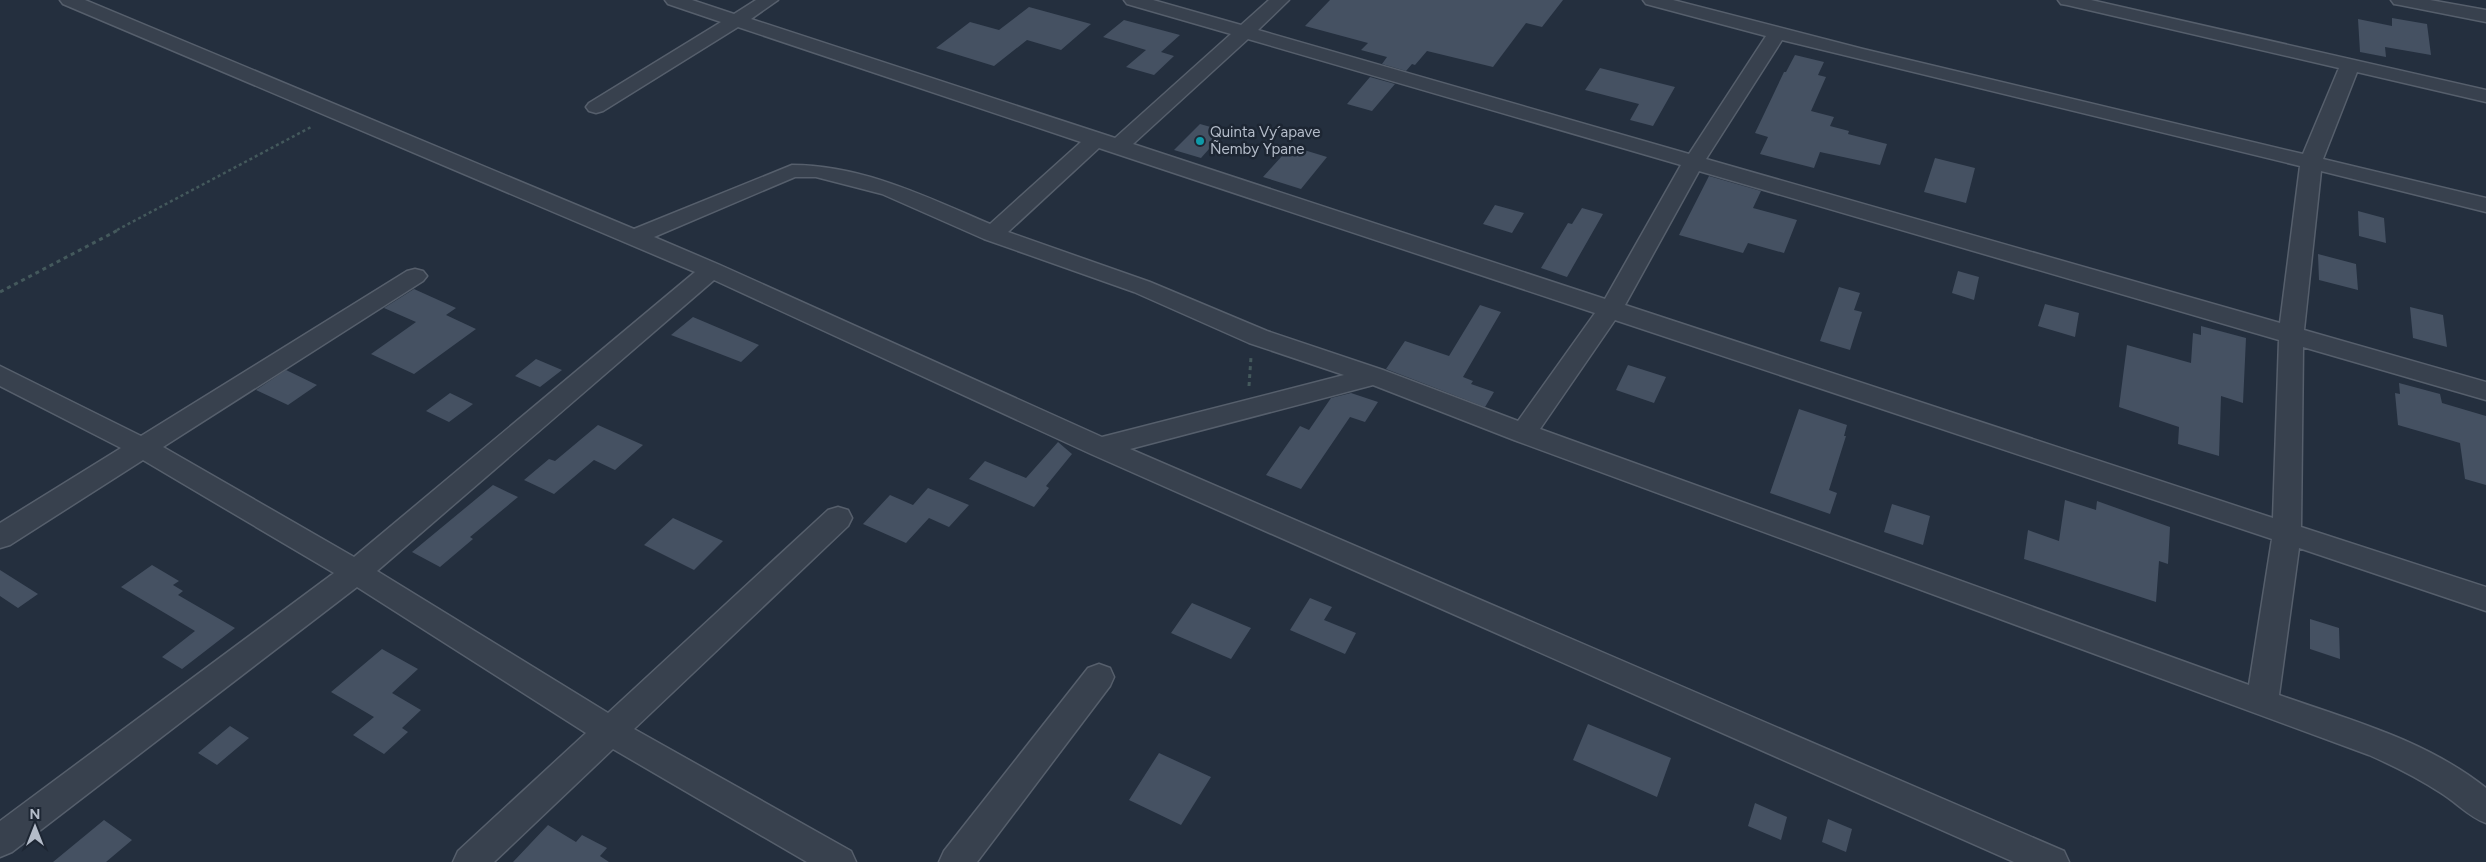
<svg xmlns="http://www.w3.org/2000/svg" width="2486" height="862" font-family="Figtree,sans-serif">
	<style>
		.building { fill: #455162 }
		.lines { fill: none; stroke-linecap: round; stroke-linejoin: round }
		.minor-casing { stroke: #565f6c; stroke-width: 3 }
		.path-far1 { stroke: #44595c; stroke-width: 2.5; stroke-dasharray: 3 3; stroke-linecap: butt }
		.path { stroke: #44595c; stroke-width: 3; stroke-dasharray: 4 4; stroke-linecap: butt }
		.minor { fill: #38414e; fill-rule: evenodd }
		.culture-dot { fill: #0f9aa8; stroke: #1d2633; stroke-width: 2 }
		.labels { text-anchor: middle; stroke-width: 5; stroke-linejoin: round; paint-order: stroke }
		.far-poi-label { font-size: 15px; fill: #b4bcc9; stroke: #1d2633; text-anchor: start }
	</style>
	<rect width="100%" height="100%" fill="#242f3e"/>
	<path class="building" d="M1330,0H1563L1542,27L1526,23L1493,67L1427,51L1415,65L1412,64L1406,71L1382,64L1387,57L1361,50L1368,43L1305,26Z
		M1029,7L1091,24L1061,50L1027,40L994,66L936,48L970,22L999,30Z
		M2392,18L2427,24L2431,55L2385,47L2386,57L2360,52L2358,19L2392,26Z
		M1124,20L1180,35L1161,52L1174,56L1154,75L1126,67L1146,50L1103,37Z
		M1795,55L1824,62L1818,75L1826,77L1811,111L1834,117L1830,126L1849,131L1848,134L1887,144L1880,165L1820,152L1814,168L1760,154L1768,137L1755,133L1784,72H1786Z
		M1600,68L1675,87L1653,126L1630,120L1639,104L1585,90Z
		M1370,77L1395,84L1372,111L1347,104Z
		M1200,124L1225,131L1201,158L1174,150Z
		M1291,146L1327,157L1301,189L1263,177Z
		M1935,158L1975,168L1966,203L1924,192Z
		M1709,176L1761,191L1753,208L1797,220L1784,253L1748,243L1743,253L1679,235Z
		M1495,205L1524,213L1512,233L1483,224Z
		M1582,208L1603,214L1567,277L1541,268L1568,223L1572,224Z
		M2358,211L2384,218L2386,243L2359,236Z
		M2318,254L2356,264L2358,290L2319,280Z
		M1958,271L1979,277L1974,300L1952,293Z
		M1839,287L1860,293L1854,310L1862,312L1850,350L1820,341Z
		M414,289L456,308L446,315L476,329L414,374L371,354L416,322L384,308Z
		M2045,304L2079,313L2075,337L2038,326Z
		M1480,305L1501,312L1463,377L1473,381L1471,384L1494,392L1485,407L1386,369L1405,341L1449,356Z
		M2410,307L2443,315L2447,347L2413,338Z
		M693,317L759,345L741,362L671,335Z
		M2201,326L2246,338L2243,403L2221,396L2219,456L2178,444L2179,427L2119,407L2127,345L2191,363L2193,333L2201,335Z
		M536,359L562,370L540,387L515,376Z
		M1628,365L1666,377L1654,403L1616,390Z
		M286,370L317,385L288,405L256,390Z
		M2399,383L2440,394L2442,403L2486,416V485L2465,479L2460,443L2398,425L2395,393L2400,394Z
		M450,393L473,404L449,422L426,411Z
		M1351,393L1378,402L1365,422L1350,417L1301,489L1266,475L1300,426L1309,430L1331,398Z
		M1799,409L1847,425L1844,436H1846L1829,490L1837,493L1830,514L1770,493Z
		M598,425L643,445L615,470L594,460L554,494L524,480L549,459L555,461Z
		M1058,442L1072,454L1046,486L1049,488L1034,507L969,479L985,461L1026,478Z
		M493,485L518,497L470,537L473,539L440,567L412,552Z
		M928,488L969,505L949,527L929,518L906,543L863,524L890,495L913,505Z
		M2065,500L2096,510L2097,501L2170,527L2168,564L2159,561L2156,602L2024,559L2028,530L2059,541Z
		M1892,504L1930,516L1923,545L1884,532Z
		M673,518L723,541L694,570L644,545Z
		M152,565L179,581L173,585L183,591L178,595L235,628L182,669L162,657L195,631L121,587Z
		M0,570L38,594L18,608L0,596Z
		M1310,598L1332,607L1324,620L1356,633L1345,654L1290,630Z
		M1192,603L1251,628L1231,659L1171,633Z
		M2310,619L2339,628L2340,659L2310,649Z
		M382,649L418,669L392,693L421,710L402,728L408,732L384,754L353,735L374,717L331,692Z
		M1588,724L1671,758L1657,797L1573,760Z
		M230,726L249,738L217,765L198,753Z
		M1159,753L1211,777L1181,825L1129,800Z
		M1755,803L1787,817L1781,840L1748,826Z
		M1828,819L1852,829L1846,852L1822,842Z
		M104,820L132,840L106,862H53Z
		M548,825L576,842L582,835L607,848L600,856L609,862H513Z"/>
	<g class="lines">
		<g class="minor-casing">
			<path id="minor" d="M60,0H85L634,229L792,165C862,165 927,197 990,224L1081,142L738,27L603,111L596,113L589,111L586,107L589,103L721,22L668,4L665,0H692L734,14L756,0H778L751,19L1115,138L1231,34L1127,4L1124,0H1153L1241,25L1269,0H1289L1258,30L1689,154L1766,36L1646,4L1643,0H1673L1863,49L2303,154L2339,68L2067,5L2061,4L2058,0H2091L2486,90V102L2357,72L2323,159L2486,198V212L2321,171L2304,330L2486,382V400L2303,347L2301,527L2486,587V611L2299,548L2279,695C2350,720 2426,740 2486,788V823C2469,817 2457,803 2441,793C2418,778 2394,766 2369,755L1514,440L1373,385L1130,449L2064,851L2069,862H2014L1091,454L714,280L377,571L608,713L828,510L838,507L848,510L852,518L848,526L634,729L851,851L856,862H807L613,749L494,862H453L458,851L586,733L357,587L12,852L0,857V821L334,573L143,460L10,545L0,548V523L121,448L0,386V366L141,436L407,271L415,269L423,271L427,276L423,281L163,447L354,557L695,272L63,4ZM1248,39L1681,165L1605,299L1133,144ZM1782,40L2300,166L2280,323L1706,159ZM1099,148L1595,313L1518,421L1383,370L1267,331L1150,282L1008,232ZM1699,171L2279,340L2273,518L1625,305ZM795,177H816L882,194L984,239L1134,292L1249,343L1344,375L1102,437L720,265L654,237ZM1615,320L2272,539L2249,685L1540,429Z
				M2391,0H2430L2486,10V22L2400,5L2394,4Z
				M1099,664L1110,668L1114,677L1110,686L977,862H939L944,851L1088,668Z"/>
		</g>
		<path class="path-far1" d="M117,230L313,126"/>
		<path class="path" d="M0,292L120,229
			M1249,386L1251,357"/>
		<use href="#minor" class="minor"/>
	</g>
	<circle class="culture-dot" cx="1200" cy="141" r="5"/>
	<g class="labels">
		<g class="far-poi-label">
			<text x="1210" y="137">Quinta Vy´apave<tspan x="1210" dy="17">Ñemby Ypane</tspan></text>
		</g>
	</g>
	<g transform="translate(35 827)" stroke="#1d2633" stroke-width="4" paint-order="stroke">
	<path d="M0-4L9 19L0 12L-9 19Z" fill="#b4bcc9"/>
	<text y="-8" font-size="14" font-weight="bold" text-anchor="middle" fill="#b4bcc9">N</text>
	</g>
</svg>
